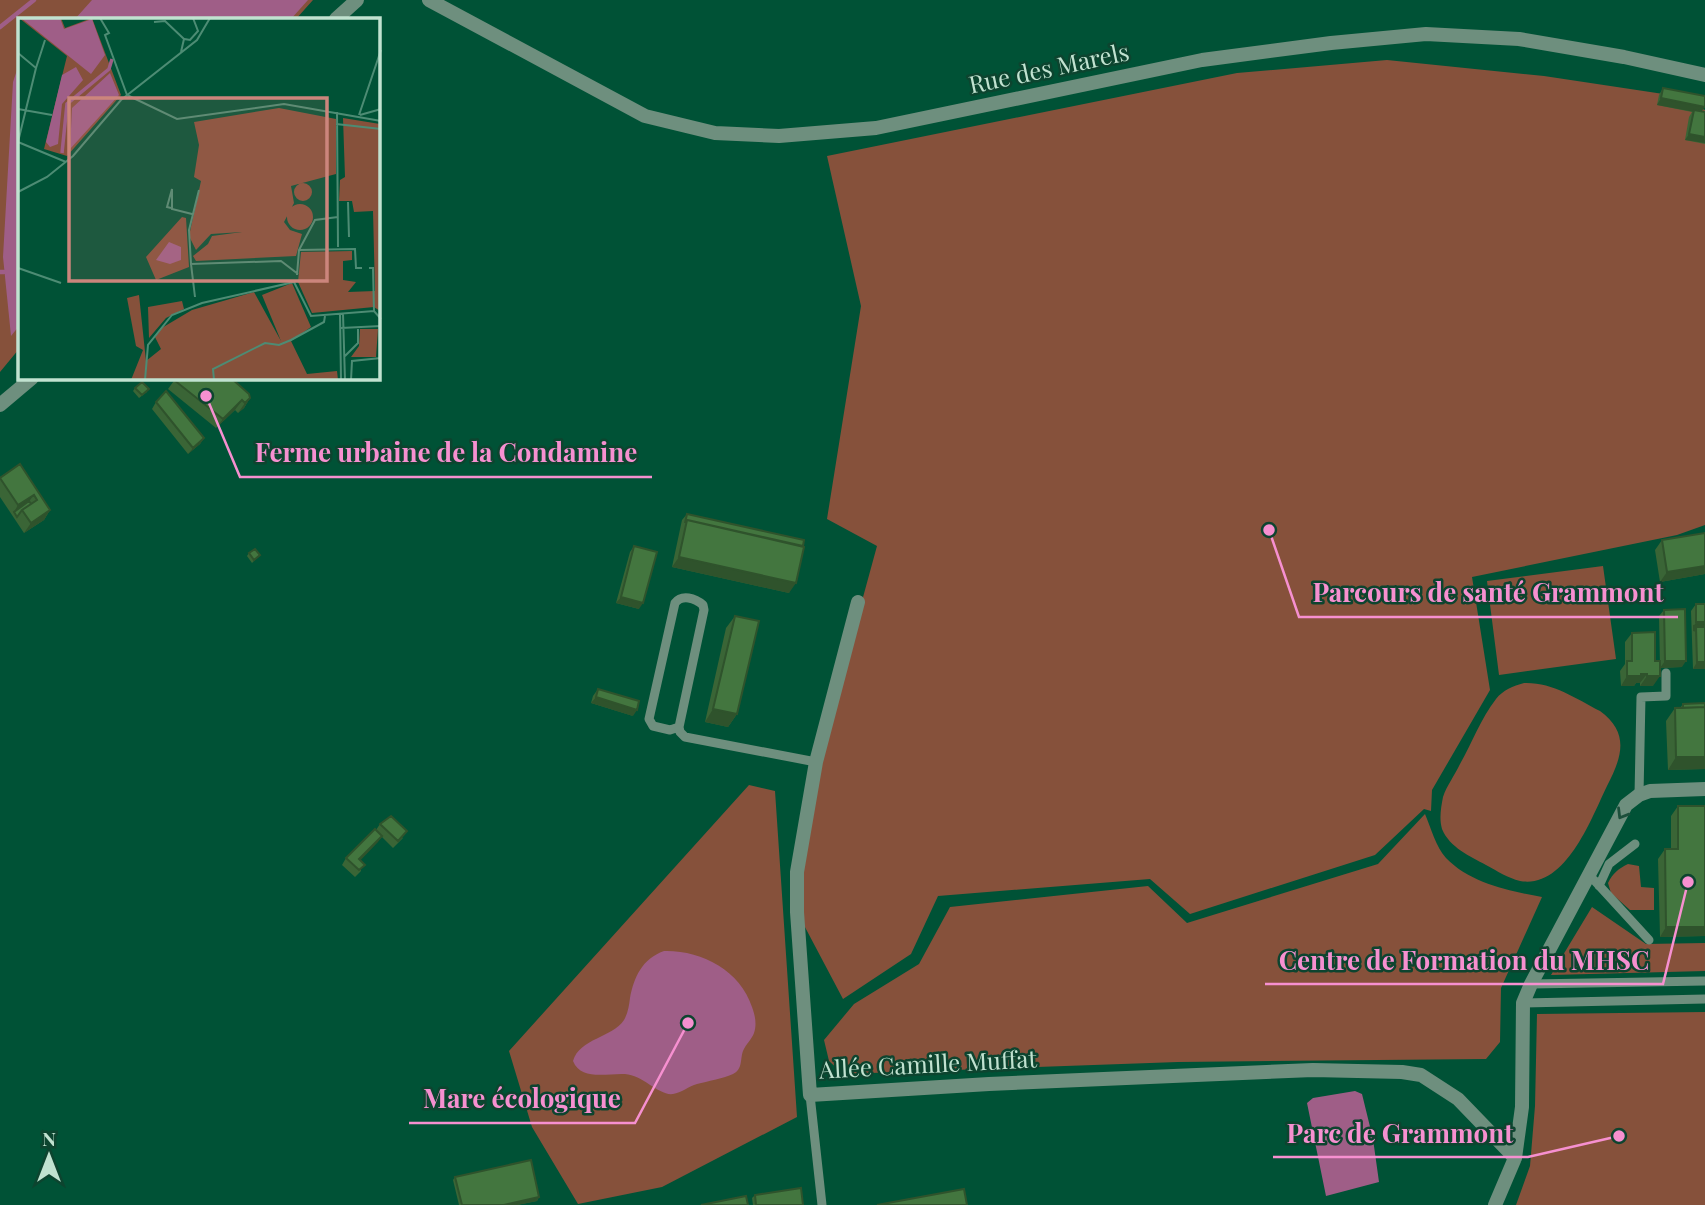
<svg xmlns="http://www.w3.org/2000/svg" width="1705" height="1205" font-family="'Playfair Display',serif">
	<style>
		.green { fill: #86513b }
		.water { fill: #9f5e87 }
		.lines { fill: none; stroke-linecap: round; stroke-linejoin: round }
		.stream { stroke: #9f5e87; stroke-width: 4.5 }
		.lane { stroke: #6e8f7e; stroke-width: 9 }
		.street { stroke: #6e8f7e; stroke-width: 14 }
		.wall { fill: #3a6536 }
		.shaded-wall { fill: #2f532c }
		.building { fill: #43763f; stroke: #2f532c; stroke-width: 2 }
		.oneway { stroke: #1c4f3b }
		.labels { text-anchor: middle; stroke-width: 5; stroke-linejoin: round; paint-order: stroke }
		.street-label { font-size: 24px; fill: #c1e2d0; stroke: #0d442f }
		.inset-river { fill: none; stroke: #9f5e87; stroke-width: 3.5 }
		.inset-road { fill: none; stroke: #4d8c74; stroke-width: 2 }
		.view { fill: #cc857c; fill-opacity: 0.15; stroke: #cc857c; stroke-width: 3.5 }
		.inset-edge { fill: none; stroke: #c1e2d0; stroke-width: 3.5 }
		.leader { fill: none; stroke: #f690d0; stroke-width: 2.5 }
		.callout-dot { fill: #f690d0; stroke: #0d442f; stroke-width: 2.5 }
		.callout-label { font-size: 26px; text-anchor: middle; font-weight: bold; fill: #f690d0; stroke: #0d442f; stroke-width: 5; stroke-linejoin: round; paint-order: stroke }
	</style>
	<rect width="100%" height="100%" fill="#005236"/>
	<path class="green" d="M0,0H313L296,19H19V349L0,372Z
		M1387,60L1544,76L1670,95L1705,110V525L1677,535L1472,577L1490,690L1432,790L1431,811L1424,809L1375,855L1190,914L1150,879L938,896L911,954L843,999L797,912L809,795L877,546L827,519L861,306L827,156L1237,73Z
		M1603,566L1616,659L1499,675L1487,581Z
		M1524,683C1552,682 1575,698 1600,711C1630,733 1622,757 1607,786C1591,819 1566,889 1520,881C1508,878 1497,871 1486,865C1470,856 1450,848 1442,829C1439,819 1441,807 1443,797C1447,785 1455,775 1460,764C1472,743 1481,718 1496,699C1503,690 1513,686 1524,683Z
		M749,785L775,791L797,1117L662,1187L578,1204L532,1127L509,1051Z
		M1425,814C1431,828 1436,847 1446,858C1470,883 1509,891 1542,897L1501,988L1500,1042L1486,1059L1178,1062L843,1074L829,1061L824,1040L854,1004L919,964L950,907L1148,886L1187,923L1378,864Z
		M1628,864L1639,866L1641,887L1654,888V910H1630L1611,893L1608,883C1613,873 1618,869 1628,864Z
		M1592,907L1646,944L1705,943V971L1551,975Z
		M1705,1012V1205H1516L1530,1166L1535,1106L1537,1014Z"/>
	<path class="water" d="M92,0H308L291,19H75Z
		M19,64V326L11,336L3,257L13,82Z
		M664,951C701,950 740,970 752,1007C755,1015 757,1024 754,1033C752,1039 746,1044 743,1051C740,1059 743,1069 733,1074C722,1079 708,1081 697,1084C689,1086 681,1093 673,1094C659,1096 643,1075 625,1074C607,1073 581,1081 573,1061C580,1038 612,1038 624,1020C628,1013 629,1006 630,998C634,977 642,959 664,951Z
		M1355,1091L1362,1094L1373,1139L1379,1182L1326,1196L1307,1103L1313,1098Z"/>
	<g class="lines">
		<path class="stream" d="M0,27L34,0
			M0,272H4"/>
		<path class="lane" d="M679,727L670,730L653,726L649,719L675,603C682,594 695,598 703,605L704,610L679,727L680,732L685,737L816,762
			M1639,795L1641,697L1666,696V673
			M1587,878L1594,880L1649,940
			M1599,886L1609,864L1635,844
			M1531,984L1705,981
			M1523,1003L1705,999
			M810,1095L822,1205"/>
		<path class="street" d="M429,0L645,116L715,133L779,136L876,128L1202,60L1331,43L1426,34L1519,39L1624,57L1705,75
			M336,19L357,0
			M0,405L32,378
			M858,602L816,762L797,872V912L810,1095L989,1084L1313,1070L1402,1072L1421,1075L1458,1099L1515,1158
			M1495,1205L1515,1158L1522,1107L1523,1003L1531,984L1626,805L1639,795L1650,791L1705,789"/>
	</g>
	<path class="wall" d="M1663,88L1702,112H1705V144L1685,140L1689,117L1692,112L1657,105L1659,95Z
		M176,378L250,398L244,408L238,413L235,410L216,428L168,389Z
		M135,388L147,392L139,398L133,391Z
		M156,402L204,438L200,444L188,454L152,409Z
		M20,464L50,510L44,520L24,533L0,497V477Z
		M687,514L803,546L789,593L672,567L682,520Z
		M1705,533V574L1660,582L1655,550L1662,540Z
		M634,546L639,609L616,603L630,552Z
		M249,553L260,555L252,563L247,556Z
		M1696,604H1705V669H1693L1691,611Z
		M1664,610L1682,667L1660,668L1659,616Z
		M735,616L737,714L728,727L705,722L726,628Z
		M1632,633L1653,686H1640V683H1636L1634,686H1621L1620,671L1625,664V642Z
		M598,689L633,716L591,703L593,696Z
		M1705,703V769L1668,770L1666,721L1675,708H1680L1683,704Z
		M1678,806H1705V936L1660,937L1658,859L1665,849H1671V816Z
		M380,824L403,838L393,848L382,837L360,860L361,871L355,877L342,865L346,858L376,830Z
		M455,1177L539,1197L537,1201L517,1205H459L453,1180Z
		M755,1195L803,1205H753L752,1198Z"/>
	<path class="shaded-wall" d="M1661,98L1705,107L1700,113L1657,105Z
		M1689,134L1705,137V143L1685,140Z
		M250,398L244,408L238,413L245,403Z
		M242,400L235,410L216,428L223,419Z
		M204,438L200,444L188,454L193,448Z
		M34,495L27,504L14,512L18,505Z
		M50,510L44,520L24,533L31,523Z
		M679,557L796,583L789,593L672,567Z
		M1705,566V574L1660,582L1667,572Z
		M621,597L643,603L639,609L616,603Z
		M1696,622H1705V628L1694,626Z
		M1665,661H1686L1682,667L1660,668Z
		M1697,662H1705V669H1693Z
		M1641,674H1647L1640,683H1636L1634,686H1621L1627,676Z
		M1647,676H1660L1653,686H1640Z
		M596,697L637,710L633,716L591,703Z
		M713,709L737,714L728,727L705,722Z
		M1676,757H1705V769L1668,770Z
		M382,836L378,842L355,866L359,859Z
		M1666,927H1705V936L1660,937Z
		M539,1197L537,1201L517,1205H504Z"/>
	<path class="building" d="M1663,88L1705,96V107L1661,98Z
		M1694,110L1705,112V137L1689,134Z
		M176,378H231L249,394L250,398L245,403L242,400L223,419L174,380Z
		M142,382L149,389L142,395L135,388Z
		M166,391L204,438L193,448L156,402Z
		M20,464L50,510L31,523L22,510L37,500L34,495L18,505L0,478Z
		M29,501L31,504L22,510L17,517L14,512Z
		M687,514L804,540L803,546L687,520L685,523Z
		M687,520L804,547L796,583L679,557Z
		M1705,533V566L1667,572L1662,540Z
		M634,546L657,552L643,603L621,597Z
		M255,549L260,555L254,560L249,553Z
		M1696,604H1705V622H1696Z
		M1685,609L1686,661H1665L1664,610Z
		M735,616L759,621L737,714L713,709Z
		M1705,625V627H1696L1694,631V626Z
		M1696,627H1705V662H1697Z
		M1655,632V661H1660V676H1647V674H1641V676H1627V661H1632V633Z
		M598,689L639,701L637,710L596,697Z
		M1705,703V707L1683,708V704Z
		M1705,707V757H1676L1675,708Z
		M1678,806H1705V927H1666L1665,849H1678Z
		M391,816L407,831L398,841L380,824Z
		M375,829L382,836L359,859L365,865L359,870L346,858Z
		M531,1160L539,1197L504,1205H462L455,1177Z
		M801,1188L803,1205H756L755,1195Z
		M964,1189L967,1205H877Z
		M746,1196L748,1205H701Z"/>
	<defs><path id="oneway-chevron" d="M-2-3.5L2.5 0L-2 3.5" fill="none" stroke-width="1.6" stroke-linecap="round" stroke-linejoin="round" transform="scale(1.75)"/></defs>
	<use class="oneway" href="#oneway-chevron" transform="translate(1622 814) rotate(121)"/>
	<g class="labels">
		<g class="street-label">
			<text transform="translate(1049 69) rotate(-12)" y="8">Rue des Marels</text>
			<text transform="translate(928 1065) rotate(-3)" y="8">Allée Camille Muffat</text>
		</g>
	</g>
	<g transform="translate(18 18)">
		<rect width="362" height="362" fill="#005236"/>
		<path d="M1,0H43L47,10L74,0L103,77L49,138L26,131L49,38ZM261,90L318,101V156L273,168L276,185L266,204L272,212L284,216L278,238L178,243L175,238L190,226L194,218L224,214L193,216L178,232L171,218L183,163L176,159L181,127L176,104ZM325,100L362,106V293L356,289L294,295L280,264L283,234L334,233V242L325,243V262L338,264L330,274L357,273L355,193L336,194L334,183H321L322,162L327,159ZM276 174a9 9 0 1 1 18 0a9 9 0 1 1-18 0ZM269 199a13 13 0 1 1 26 0a13 13 0 1 1-26 0ZM164,199L168,200L171,249L138,262L128,239ZM274,265L293,309L273,323L289,356L319,353L320,362H113L125,332L118,328L109,280L121,277L128,343L143,331L137,319L142,311L174,292L236,274L263,323L244,277ZM164,283L166,291L148,300L131,320L130,289ZM342,311H360L358,339H333L341,328Z" fill="#86513b"/>
		<path d="M3,0H42L46,11L74,1L87,37L73,56ZM58,49L65,62L44,86L40,126L32,129L28,124L44,57ZM92,55L101,77L52,131L54,90ZM151,224L163,229V242L152,246L138,242Z" fill="#9f5e87"/>
		<path class="inset-river" d="M44,135L49,86L91,51L94,41"/>
		<path class="inset-road" d="M82,0L91,15L87,17L109,77M136,4L147,3L166,21M163,34L166,21L172,22L180,13L175,0M0,35L18,50L0,124M18,50L27,22M109,77L159,101L266,86L363,103M0,91L34,97M319,94L320,229M341,97L363,32M342,97L363,91M318,106L363,111M0,124L48,144M181,172L171,212L173,246L263,243L280,256M0,174L29,159L55,138L103,82L179,22L192,0M330,184L331,219M153,190L149,189L154,171V191L174,196M281,232L337,231L338,250H344M173,246L177,279M0,250L43,265M351,250H355L356,293M279,257L281,232L297,202L320,199M276,264L293,298L356,293L363,301M322,296L323,362M325,296L327,362M323,310L363,308M327,338L340,325V309M127,362L130,327L154,297L184,285L276,264M196,362L195,351L247,325L261,327L273,322L306,304L307,298M333,362L334,343L363,340"/>
		<path class="view" d="M51,80H309V263H51Z"/>
		<rect width="362" height="362" class="inset-edge"/>
	</g>
	<path class="leader" d="M206 396L240 477H652M1269 530L1299 617H1678M1688 882L1663 984H1265M688 1023L635 1123H409M1619 1136L1528 1157H1273"/>
	<g class="callout-dot">
		<circle cx="206" cy="396" r="7"/>
		<circle cx="1269" cy="530" r="7"/>
		<circle cx="1688" cy="882" r="7"/>
		<circle cx="688" cy="1023" r="7"/>
		<circle cx="1619" cy="1136" r="7"/>
	</g>
	<g class="callout-label">
		<text x="446" y="462">Ferme urbaine de la Condamine</text>
		<text x="1488" y="602">Parcours de santé Grammont</text>
		<text x="1464" y="970">Centre de Formation du MHSC</text>
		<text x="522" y="1108">Mare écologique</text>
		<text x="1400" y="1143">Parc de Grammont</text>
	</g>
	<g transform="translate(49 1156)" stroke="#0d442f" stroke-width="5" paint-order="stroke">
	<path d="M0-5L12 26L0 18L-12 26Z" fill="#c1e2d0"/>
	<text y="-10" font-size="19" font-weight="bold" text-anchor="middle" fill="#c1e2d0">N</text>
	</g>
</svg>
